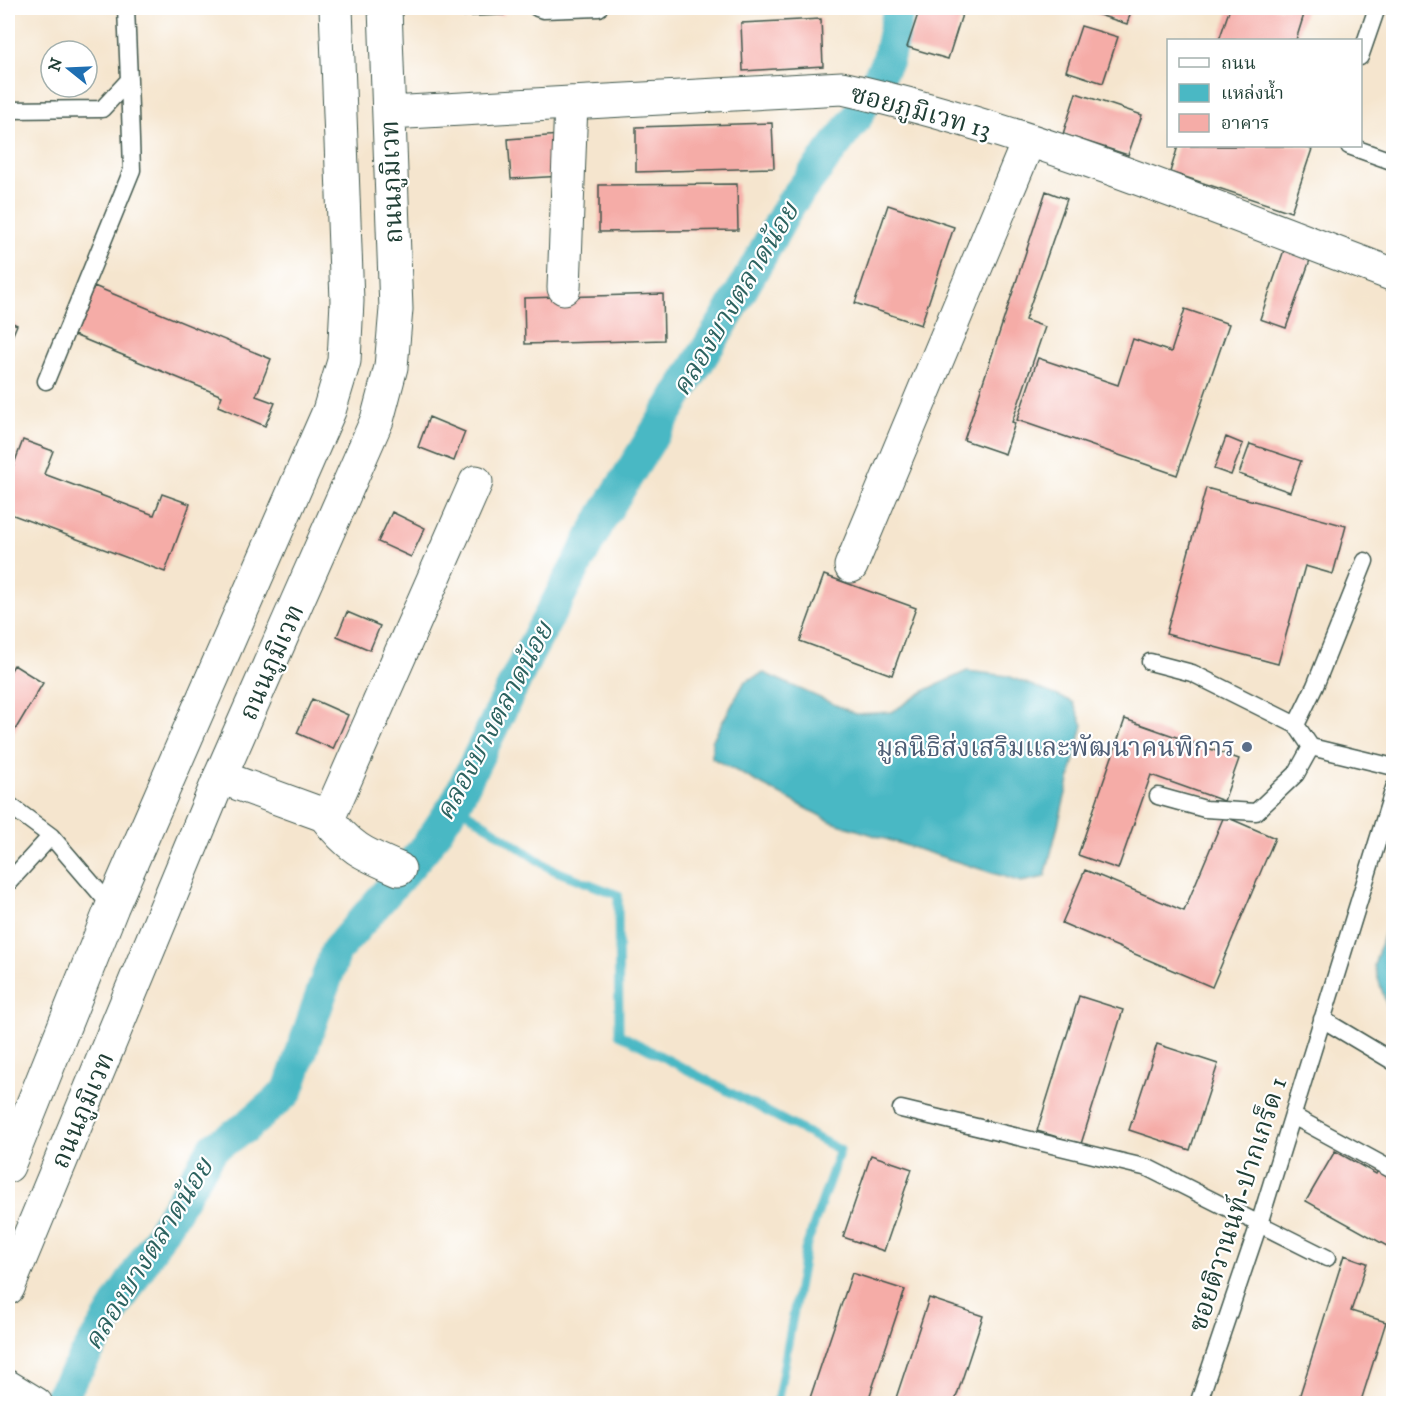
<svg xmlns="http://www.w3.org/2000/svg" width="1401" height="1411" font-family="'IM FELL DW Pica','Noto Serif Thai',serif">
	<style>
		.water { fill: #4ab8c4; stroke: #347a7c; stroke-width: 1.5 }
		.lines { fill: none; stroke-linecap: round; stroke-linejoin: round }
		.stream { stroke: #4ab8c4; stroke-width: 9 }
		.canal { stroke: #4ab8c4; stroke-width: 32 }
		.building { fill: #f5aca7 }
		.service-casing { stroke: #3f564b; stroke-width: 19 }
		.minor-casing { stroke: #3f564b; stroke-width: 35 }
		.tertiary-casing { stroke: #3f564b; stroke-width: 35 }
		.service { stroke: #fff; stroke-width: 16 }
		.minor { stroke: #fff; stroke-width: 33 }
		.tertiary { stroke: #fff; stroke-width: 33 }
		.service-dot { fill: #5c6f8a; stroke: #fff; stroke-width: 2 }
		.labels { text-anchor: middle; stroke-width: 4.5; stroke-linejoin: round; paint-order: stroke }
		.street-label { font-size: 26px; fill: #1f3d34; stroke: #fff }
		.service-label { font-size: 26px; fill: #4e5e75; stroke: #fff; text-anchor: end }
		.water-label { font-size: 27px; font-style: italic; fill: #2c625f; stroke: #fff }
	</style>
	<rect width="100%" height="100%" fill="#fff"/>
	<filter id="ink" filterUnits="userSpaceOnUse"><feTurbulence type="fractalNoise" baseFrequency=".0167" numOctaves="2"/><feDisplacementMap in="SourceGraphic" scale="12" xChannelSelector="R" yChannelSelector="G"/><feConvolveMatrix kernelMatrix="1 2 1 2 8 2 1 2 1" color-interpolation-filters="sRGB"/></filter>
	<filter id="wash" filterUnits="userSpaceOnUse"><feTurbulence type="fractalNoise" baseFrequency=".008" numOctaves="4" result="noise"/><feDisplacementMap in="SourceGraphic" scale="24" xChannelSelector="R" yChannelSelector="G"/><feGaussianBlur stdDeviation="1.35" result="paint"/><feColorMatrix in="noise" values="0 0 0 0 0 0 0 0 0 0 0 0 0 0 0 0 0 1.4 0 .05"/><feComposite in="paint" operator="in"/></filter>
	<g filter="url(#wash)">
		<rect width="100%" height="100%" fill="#f5e5ce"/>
		<path class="water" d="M967,671L1008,676L1073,702L1083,725L1045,877L1021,882L832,822L712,758V741L745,681L764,673L856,714L892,712L926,690Z
			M1393,903V1004L1387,1006L1374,966Z"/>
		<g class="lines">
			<path class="stream" d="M455,804L551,869L618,895L619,1034L840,1150L805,1250L777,1404"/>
			<path class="canal" d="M56,1404L214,1147L245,1128L288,1091L336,951L425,848L455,804L528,655L603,516L729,313L791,203L857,117L888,59L899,8"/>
		</g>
		<g id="blocks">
			<path class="building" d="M448,8H504V15L448,17Z
				M920,8H964L948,59L907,47Z
				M1092,8H1132L1127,24L1090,12Z
				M1230,8H1306L1296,40H1219Z
				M821,19L823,66L743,71L741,23Z
				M1081,26L1118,37L1103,83L1066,71Z
				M1076,93L1142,115L1128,155L1063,134Z
				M772,123L774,168L636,172V127Z
				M560,135L563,176L511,179L508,139Z
				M1178,146H1301L1312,149L1291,212L1170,172Z
				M737,184L738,230L599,232V185Z
				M1046,191L1067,199L1025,320L1045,327L1012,422L1015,423L1005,454L964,440Z
				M888,205L954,227L921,325L855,303Z
				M1284,250L1310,260L1286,328L1260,319Z
				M94,286L271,359L256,396L275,403L265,426L218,406L222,396L74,335Z
				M663,294L664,340L525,344L524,298Z
				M1185,309L1229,324L1177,475L1017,420L1038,358L1118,385L1133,339L1171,352Z
				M8,321L17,325L8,346Z
				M429,417L465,432L454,461L418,447Z
				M1226,437L1243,444L1231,475L1214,469Z
				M23,440L53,451L44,474L154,515L162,494L190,504L165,572L8,513V480Z
				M1250,444L1301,461L1290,492L1239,474Z
				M1206,488L1346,526L1333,574L1305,566L1278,664L1166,634Z
				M392,512L425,528L411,557L378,542Z
				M824,575L916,608L892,675L800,641Z
				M347,612L380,626L370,650L337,636Z
				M14,665L43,683L8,742V675Z
				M312,699L348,715L333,749L297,733Z
				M1125,719L1239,759L1224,801L1151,775L1118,869L1078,855Z
				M1224,816L1275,838L1212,987L1062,923L1085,870L1184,911Z
				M1079,996L1123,1010L1081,1144L1037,1131Z
				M1157,1044L1218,1064L1190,1150L1129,1130Z
				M1335,1151L1376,1174L1380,1167L1394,1175V1250L1306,1201Z
				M871,1155L912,1169L884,1251L843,1237Z
				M1344,1255L1367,1263L1351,1311L1386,1322L1360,1404H1297Z
				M852,1273L905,1290L867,1404H808Z
				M929,1298L983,1316L954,1404H894Z"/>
		</g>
	</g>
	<g filter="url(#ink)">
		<use href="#blocks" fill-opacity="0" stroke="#3f564b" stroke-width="1.5"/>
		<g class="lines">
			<g class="service-casing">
				<path id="service" d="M537,8L543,10L599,8
					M1360,57L1377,8
					M8,110L102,109L129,80L126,8
					M1349,146L1394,162
					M46,381L132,170L129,80
					M1150,662L1192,673L1296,725L1311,747L1296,774L1256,812L1205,809L1158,796
					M1296,725L1315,686L1365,561
					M1311,747L1394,767
					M8,804L51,836L112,907
					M8,883L51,836
					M1322,1019L1394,1062
					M901,1109L1148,1168L1327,1258
					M1293,1116L1394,1171
					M1198,1404L1259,1224L1394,788"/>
			</g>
			<g class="minor-casing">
				<path id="minor" d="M564,288L571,103
					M851,566L1028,142
					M220,777L324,815L331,812L476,482
					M324,815C350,848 361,853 399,869
					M8,1387L36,1404"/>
			</g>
			<g class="tertiary-casing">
				<path id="tertiary" d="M389,113L842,88C1031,130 1212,207 1394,275
					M8,1166L112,907L329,411L344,361L347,301L336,8
					M8,1288L220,777L377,420L391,367L396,309L385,8"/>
			</g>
			<use href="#service" class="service"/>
			<use href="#minor" class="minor"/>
			<use href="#tertiary" class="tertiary"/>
		</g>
	</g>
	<circle class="service-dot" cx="1247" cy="747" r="6"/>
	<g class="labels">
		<g class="street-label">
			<text transform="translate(921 111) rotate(15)" y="9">ซอยภูมิเวท 13</text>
			<text transform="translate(391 182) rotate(-92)" y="9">ถนนภูมิเวท</text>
			<text transform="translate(271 662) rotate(-66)" y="9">ถนนภูมิเวท</text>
			<text transform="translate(82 1110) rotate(-67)" y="9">ถนนภูมิเวท</text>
			<text transform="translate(1237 1204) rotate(-72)" y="9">ซอยติวานนท์-ปากเกร็ด 1</text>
		</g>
		<g class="service-label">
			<text x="1235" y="756">มูลนิธิส่งเสริมและพัฒนาคนพิการ</text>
		</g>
		<g class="water-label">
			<text transform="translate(735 299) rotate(-59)" y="9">คลองบางตลาดน้อย</text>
			<text transform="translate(494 721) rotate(-62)" y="9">คลองบางตลาดน้อย</text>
			<text transform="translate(148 1254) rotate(-58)" y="9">คลองบางตลาดน้อย</text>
		</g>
	</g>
	<rect width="1401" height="1411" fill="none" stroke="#fff" stroke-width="30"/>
	<rect x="1167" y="39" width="195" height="108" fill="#ffffff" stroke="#a5b1ae" stroke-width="1.5"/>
	<rect x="1179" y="58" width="30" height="9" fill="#ffffff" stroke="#a5b1ae" stroke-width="1.5"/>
	<text x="1221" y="69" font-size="18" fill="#1f3d34">ถนน</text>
	<rect x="1179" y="84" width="30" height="18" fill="#4ab8c4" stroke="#a5b1ae" stroke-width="1.5"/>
	<text x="1221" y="99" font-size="18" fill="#1f3d34">แหล่งน้ำ</text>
	<rect x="1179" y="114" width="30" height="18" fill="#f5aca7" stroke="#a5b1ae" stroke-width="1.5"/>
	<text x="1221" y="129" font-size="18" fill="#1f3d34">อาคาร</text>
	<g transform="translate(69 69) rotate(288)"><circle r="28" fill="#ffffff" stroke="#a5b1ae" stroke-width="1.5"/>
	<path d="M0-4.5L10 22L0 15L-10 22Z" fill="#1f6fb2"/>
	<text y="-9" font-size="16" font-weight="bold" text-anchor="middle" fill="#1f3d34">N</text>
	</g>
</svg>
